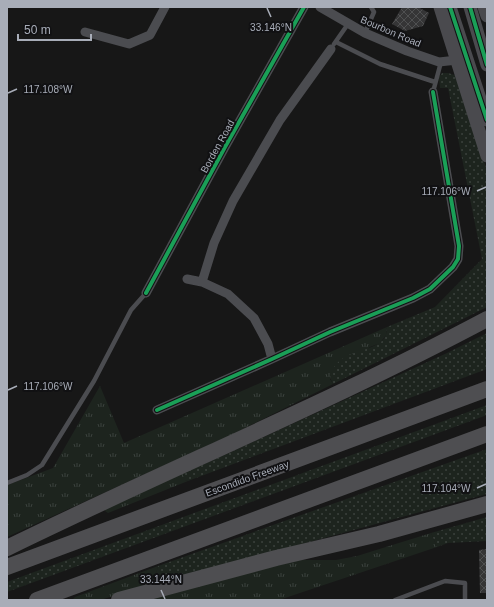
<svg xmlns="http://www.w3.org/2000/svg" width="494" height="607" font-family="Arial,sans-serif">
	<style>
		.grass { fill: url(#grass-tufts) }
		.garden { fill: url(#garden-dots) }
		.building { fill: url(#building-cross-hatch) }
		.lines { fill: none; stroke-linecap: round; stroke-linejoin: round }
		.service { stroke: #4b4c50; stroke-width: 4.5 }
		.minor { stroke: #4b4c50; stroke-width: 9 }
		.secondary { stroke: #4a4a4e; stroke-width: 13 }
		.motorway { stroke: #4e4e51; stroke-width: 16 }
		.cycleway-casing { stroke: #111113; stroke-width: 6 }
		.cycleway { stroke: #1a9f57; stroke-width: 4 }
		.ticks { fill: none; stroke: #a8adb8; stroke-width: 1.5 }
		.labels { text-anchor: middle; stroke-width: 4; stroke-linejoin: round; paint-order: stroke }
		.street-label { font-size: 10px; fill: #a8adb8; stroke: #111113 }
		.ticks-label { font-size: 10px; text-anchor: middle; fill: #a8adb8; stroke: #111113; stroke-width: 4; stroke-linejoin: round; paint-order: stroke }
	</style>
	<defs>
		<pattern id="grass-tufts" width="24" height="20" patternUnits="userSpaceOnUse"><rect width="24" height="20" fill="#1d241e"/><path d="M3 7l-1-3M5 7V3M7 7l1-3M15 17l-1-3M17 17v-4M19 17l1-3" fill="none" stroke="#3b413d"/></pattern>
		<pattern id="garden-dots" width="8" height="8" patternUnits="userSpaceOnUse"><rect width="8" height="8" fill="#1d241e"/><path d="M2 2h.1M6 6h.1" fill="none" stroke="#3b413d" stroke-width="1.8" stroke-linecap="round"/></pattern>
		<pattern id="building-cross-hatch" width="8" height="8" patternUnits="userSpaceOnUse"><rect width="8" height="8" fill="#353536"/><path d="M0 0l8 8M0 8l8-8" fill="none" stroke="#4f5051"/></pattern>
	</defs>
	<rect width="100%" height="100%" fill="#171717"/>
	<path class="grass" d="M387,327L386,335L380,343L370,347L330,379L333,384L233,434L7,537V485L53,468L100,386L124,443Z
		M188,471L185,480L188,481L108,513L105,511L104,508Z
		M431,533L437,547L279,600H143L270,566L300,560H336L357,556Z
		M158,566L156,574L161,582L100,600H72L75,597Z"/>
	<path class="garden" d="M442,73H448L458,76L487,171V307L333,384C330,379 330,375 333,369C343,351 364,353 379,343C385,340 387,333 387,327L435,307L482,259L448,88H440L439,77Z
		M487,333V369L188,481L185,480L183,474L188,471L229,453L447,353Z
		M487,405V415L7,592V582Z
		M487,449V494L161,582L157,581L156,574L158,566Z
		M487,517V541L448,543L437,547L431,533Z"/>
	<path class="building" d="M402,7H418L429,13L423,26L405,31L392,24Z
		M487,549V593H480L479,550Z"/>
	<g class="lines">
		<path class="service" d="M365,33L374,12L371,7
			M336,42L380,64L435,82
			M334,44L348,24
			M433,92L441,62
			M7,483L27,475L42,465L94,381L131,310L146,293
			M395,600L445,581L465,583V600"/>
		<path class="minor" d="M320,7L365,33L407,51L439,62L457,60
			M85,32L129,44L150,35L165,7
			M187,279L202,282L228,294L254,318L268,344L272,359
			M202,282L214,243L233,201L280,120L331,49
			M146,293L225,147L304,7
			M157,410L272,359L330,332L413,298L430,289L453,267L458,259L459,246L433,92"/>
		<path class="secondary" d="M440,7L487,156
			M450,7L487,120
			M470,7L487,65
			M484,7L487,16"/>
		<path class="motorway" d="M7,548C166,470 331,402 487,319
			M7,567L487,389
			M37,600L487,434
			M119,600L276,558L379,534L487,504"/>
		<g class="cycleway-casing">
			<path id="cycleway" d="M450,7L487,120
				M470,7L487,65
				M146,293L225,147L304,7
				M157,410L272,359L330,332L413,298L430,289L453,267L458,259L459,246L433,92"/>
		</g>
		<use href="#cycleway" class="cycleway"/>
	</g>
	<path class="ticks" d="M267,8L271,17M8,93L17,89M477,191L486,187M8,390L17,386M477,488L486,484M161,590L165,599"/>
	<g class="labels">
		<g class="street-label">
			<text transform="translate(391 31) rotate(23)" y="4">Bourbon Road</text>
			<text transform="translate(217 146) rotate(-61)" y="4">Borden Road</text>
			<text transform="translate(247 478) rotate(-20)" y="4">Escondido Freeway</text>
		</g>
	</g>
	<g class="ticks-label">
		<text x="271" y="31">33.146°N</text>
		<text x="48" y="93">117.108°W</text>
		<text x="446" y="195">117.106°W</text>
		<text x="48" y="390">117.106°W</text>
		<text x="446" y="492">117.104°W</text>
		<text x="161" y="583">33.144°N</text>
	</g>
	<rect width="494" height="607" fill="none" stroke="#a8adb8" stroke-width="16"/>
	<path d="M18 34v6h73v-6" fill="none" stroke="#a8adb8" stroke-width="2"/>
	<text x="24" y="34" font-size="12" fill="#a8adb8" stroke="#111113" stroke-width="3" paint-order="stroke">50 m</text>
</svg>
